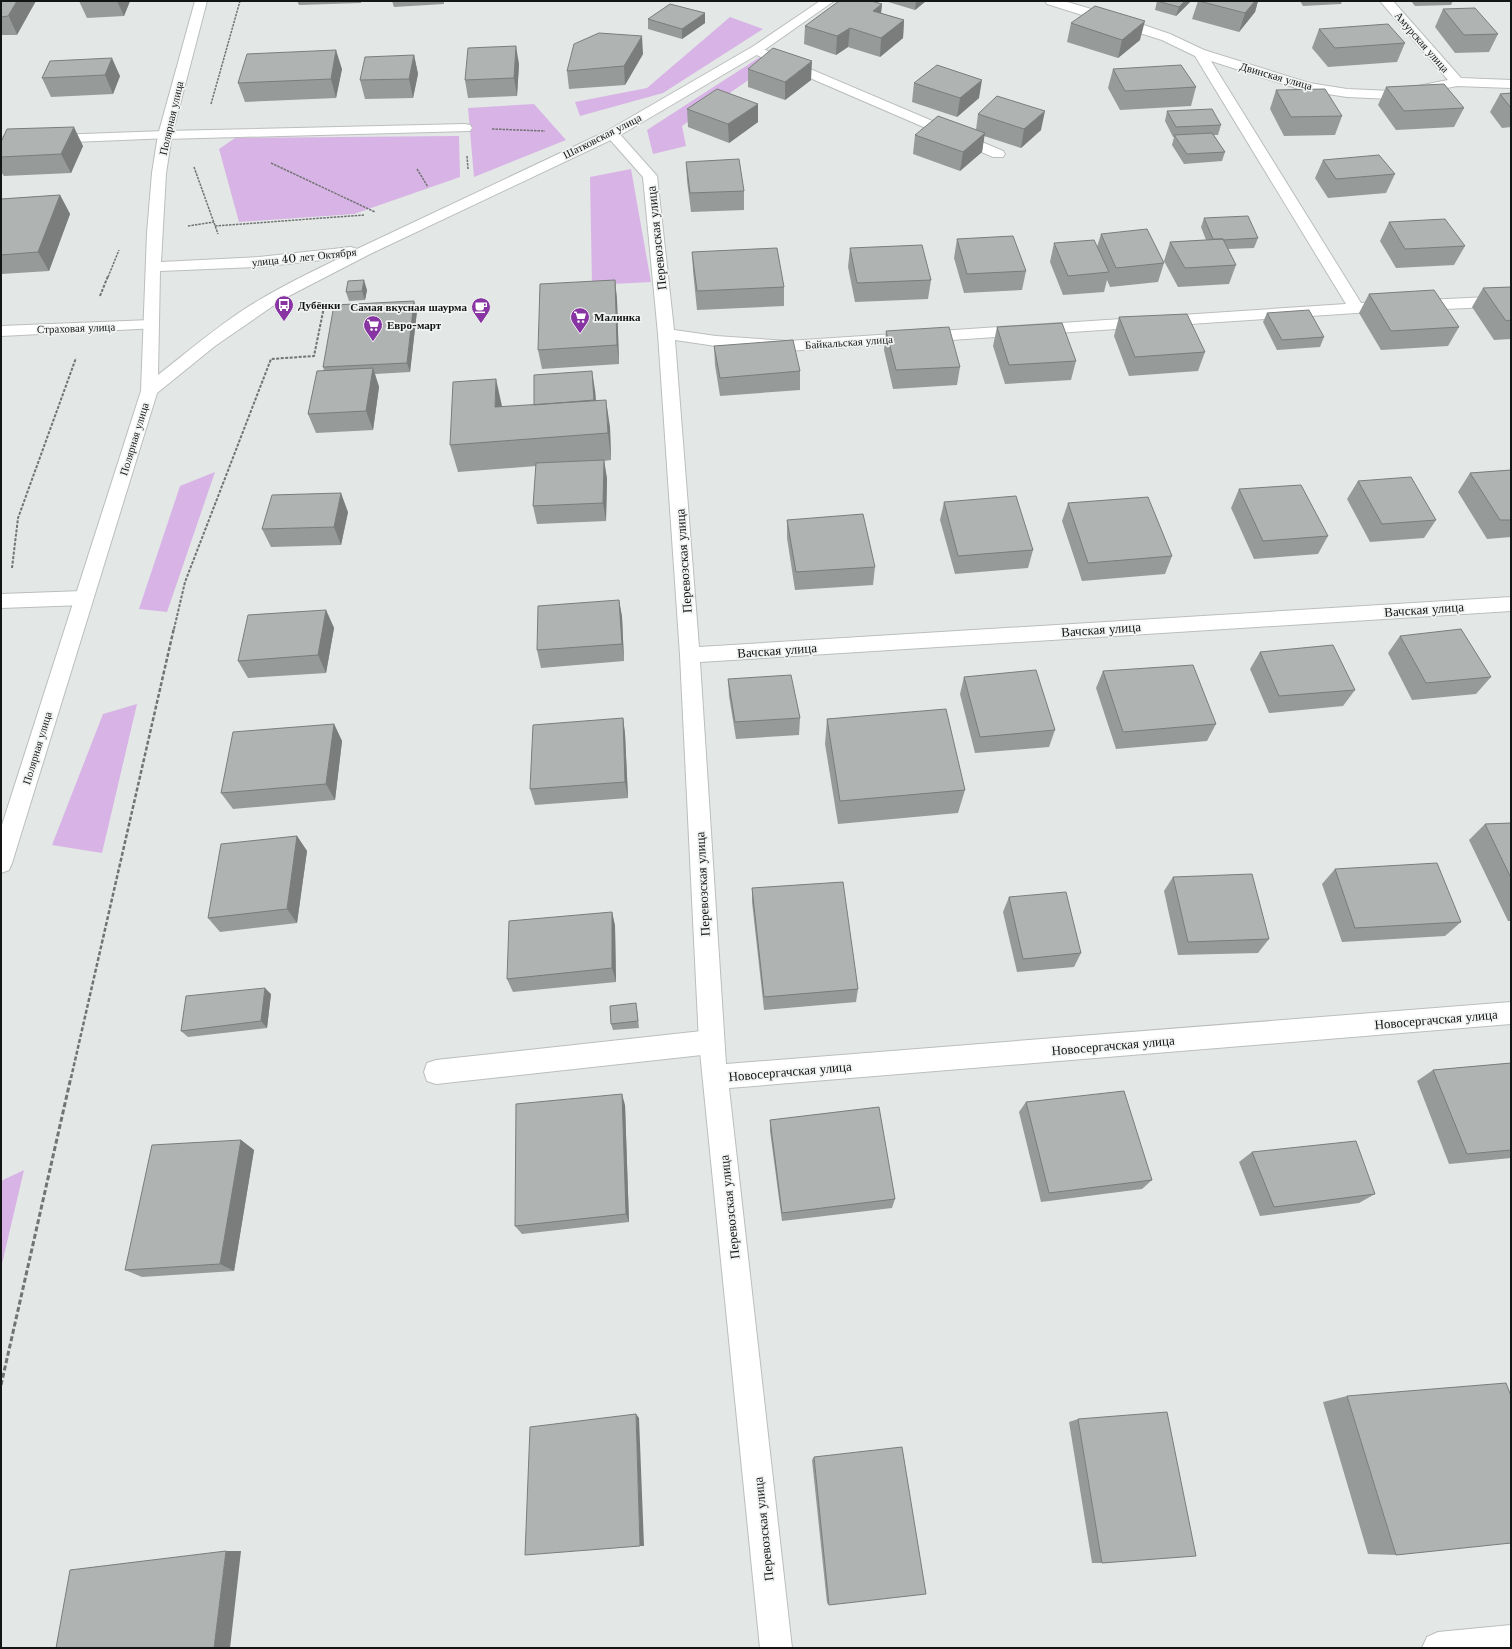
<svg xmlns="http://www.w3.org/2000/svg" width="1512" height="1649" font-family="'Libre Baskerville',serif">
	<style>
		.green { fill: #d8b3e5 }
		.lines { fill: none; stroke-linecap: round; stroke-linejoin: round }
		.lane-casing { stroke: #bbbebd; stroke-width: 2 }
		.street-casing { stroke: #bbbebd; stroke-width: 2 }
		.secondary-casing { stroke: #bbbebd; stroke-width: 2 }
		.path-far3 { stroke: #727474; stroke-width: 1.5; stroke-dasharray: 2.5 1; stroke-linecap: butt }
		.path-far2 { stroke: #727474; stroke-width: 2; stroke-dasharray: 3 1.5; stroke-linecap: butt }
		.path-far1 { stroke: #727474; stroke-width: 2.5; stroke-dasharray: 4 2; stroke-linecap: butt }
		.path { stroke: #727474; stroke-width: 3; stroke-dasharray: 5 2.5; stroke-linecap: butt }
		.lane { fill: #fff; fill-rule: evenodd }
		.street { fill: #fff; fill-rule: evenodd }
		.secondary { fill: #fff; fill-rule: evenodd }
		.wall { fill: #969a98 }
		.shaded-wall { fill: #7a7d7c }
		.building { fill: #afb3b1; stroke: #7a7d7c }
		.labels { text-anchor: middle; stroke-width: 3.5; stroke-linejoin: round; paint-order: stroke }
		.far-street-label { font-size: 11px; fill: #141515; stroke: #f1f4f3 }
		.far-poi-label { font-size: 11px; font-weight: bold; fill: #141515; stroke: #f1f4f3; text-anchor: start }
		.street-label { font-size: 13px; fill: #141515; stroke: #f1f4f3 }
	</style>
	<rect width="100%" height="100%" fill="#e3e7e6"/>
	<path class="green" d="M730,17L763,29L663,93L580,116L575,102L647,88Z
		M760,57L773,63L682,126L686,146L653,154L647,130Z
		M534,104L566,140L474,177L468,108Z
		M459,136L460,177L354,214L239,222L219,149L235,138Z
		M631,169L651,282L592,285L590,177Z
		M215,472L167,612L139,609L180,486Z
		M137,704L102,853L52,845L103,714Z
		M24,1170L1,1268V1181Z"/>
	<g class="lines">
		<g class="lane-casing">
			<path id="lane" d="M756,46L1003,151L1005,154L1003,157H993L752,53L750,50Z
				M465,124L470,125L472,128L470,131L165,139L160,138L158,135L160,132L165,131Z
				M711,1030L720,1034L723,1042L720,1050L711,1054L436,1084L427,1081L424,1072L427,1063L436,1060Z"/>
		</g>
		<g class="street-casing">
			<path id="street" d="M1045,1H1064L1132,21L1170,34L1204,50L1309,83L1347,89L1392,91L1448,80L1380,1H1393L1461,78L1511,80V88L1457,86L1392,99L1347,97L1302,90L1211,61L1361,303L1511,296V306L1356,313L788,351L716,346L675,340L699,647L1511,597V611L700,662L726,1064L1511,1002V1024L729,1088L792,1648H760L699,1042L680,655L658,334L643,177L605,134L607,131H617L657,176L674,330L716,336L788,341L1346,304L1195,56L1162,40L1047,4Z
				M165,131L170,132L172,135L170,138L1,145V137Z
				M151,320L157,322L159,325L157,328L1,336V326Z
				M83,591L90,593L93,598L90,603L83,605L1,608V594Z
				M1511,1625V1648H1422L1427,1637L1438,1632Z"/>
		</g>
		<g class="secondary-casing">
			<path id="secondary" d="M195,1H207L172,135L166,173L161,262L259,257L351,247L357,249L607,131L752,47L820,1H834L760,53L617,137L370,254L283,299L215,346L157,393L12,863L9,870L1,873V828L141,391L147,233L152,173L158,135ZM340,258C307,274 274,290 243,310C213,330 186,353 158,375L160,271L259,267Z"/>
		</g>
		<path class="path-far3" d="M211,104L240,1
			M492,129L545,131
			M467,156L468,169
			M271,163L375,212
			M194,167L218,234
			M417,169L428,187
			M188,226L214,222
			M215,226L364,215
			M108,277L119,250"/>
		<path class="path-far2" d="M100,296L108,276
			M12,568L18,518L76,358
			M174,629L185,582L271,359L314,356L324,307"/>
		<path class="path-far1" d="M71,1078L174,628"/>
		<path class="path" d="M1,1385L71,1077"/>
		<use href="#lane" class="lane"/>
		<use href="#street" class="street"/>
		<use href="#secondary" class="secondary"/>
	</g>
	<path class="wall" d="M1,1L17,35H1Z
		M79,1H130L124,16L87,18Z
		M297,1H361V3L299,5Z
		M392,1H444V4L394,7Z
		M885,1H926L915,10Z
		M1157,1H1191L1176,16L1155,10Z
		M1198,1H1258L1255,12L1239,32L1192,19Z
		M1300,1H1342L1341,4L1303,6Z
		M1411,1H1453L1451,5L1415,6Z
		M882,4L881,13L904,20L903,38L880,57L848,47L836,55L804,44L805,26Z
		M1443,9L1498,34L1489,52L1455,53L1435,27Z
		M648,19L705,23L682,39L648,29Z
		M1071,23L1140,40L1118,58L1067,42Z
		M1319,29L1405,43L1397,62L1328,67L1312,48Z
		M643,54L625,85L569,89L567,71Z
		M414,55L418,74L413,98L365,99L360,80Z
		M50,61L120,76L113,94L51,97L42,78Z
		M519,64L517,96L468,98L465,80Z
		M342,69L336,98L245,102L238,83Z
		M748,69L811,80L785,100L748,87Z
		M1113,69L1196,87L1191,106L1120,110L1108,88Z
		M914,83L979,98L957,117L912,102Z
		M1386,87L1464,108L1454,127L1396,130L1378,105Z
		M1276,90L1342,116L1335,135L1284,136L1270,109Z
		M1511,93V127L1502,128L1490,112L1500,94Z
		M687,109L758,122L729,143L688,127Z
		M1167,111L1221,125L1218,135H1214L1225,152L1222,161L1184,164L1172,145L1174,137H1173L1165,121Z
		M978,114L1041,130L1021,148L984,136L982,152L960,171L913,154L915,135L976,130Z
		M1,142L83,146L71,173L4,176L1,172Z
		M1323,160L1395,174L1386,193L1328,198L1315,178Z
		M686,162L744,191V210L691,212L687,181Z
		M60,195L70,214L49,271L1,274V199Z
		M1204,218L1258,238L1254,248L1228,249L1236,265L1229,284L1178,287L1164,261L1170,242L1206,240L1201,227Z
		M1389,222L1465,246L1454,265L1396,268L1380,241Z
		M1101,234L1164,263L1158,282L1110,287L1107,280L1104,292L1063,295L1050,262L1054,243L1097,247Z
		M957,239L1026,271L1022,290L964,293L954,258Z
		M850,248L931,280L928,299L855,302L848,267Z
		M692,252L784,287V306L697,310L693,271Z
		M615,280L617,300L619,364L542,369L538,350Z
		M1511,287V339L1494,340L1472,307L1483,288Z
		M367,290L365,300L349,301L346,292Z
		M1369,294L1459,327L1448,346L1381,350L1359,313Z
		M417,311L410,372L375,374L379,387L373,430L316,433L308,414L324,370L323,367Z
		M1267,313L1324,337L1320,347L1277,350L1263,322Z
		M1119,317L1205,352L1198,371L1129,376L1114,336Z
		M997,327L1076,361L1071,380L1005,384L993,346Z
		M886,331L960,367L957,385L893,389L884,350Z
		M714,346L800,371V390L720,396L715,365Z
		M595,390L596,400L610,427L611,460L604,461L607,479L606,521L537,524L533,506L536,466L458,472L450,445L502,407L534,405Z
		M1511,470V537L1487,539L1458,492L1470,473Z
		M1358,481L1436,520L1424,538L1370,542L1347,499Z
		M1239,489L1328,536L1318,554L1254,559L1231,508Z
		M944,502L1033,550L1028,568L955,574L940,520Z
		M1068,503L1172,556L1165,574L1082,581L1062,521Z
		M348,512L341,545L271,547L262,529Z
		M787,520L875,567L873,585L795,590L787,538Z
		M619,600L622,617L624,661L541,668L537,650Z
		M326,610L334,628L326,673L248,678L238,661Z
		M1400,636L1491,677L1476,694L1412,700L1388,653Z
		M1260,652L1355,690L1343,706L1269,713L1250,669Z
		M1103,671L1216,724L1207,741L1116,749L1096,688Z
		M964,677L1055,730L1049,747L975,753L960,694Z
		M728,679L800,718L799,735L736,739L729,696Z
		M623,718L625,734L628,798L535,805L530,789Z
		M827,719L965,790L958,813L838,824L825,744Z
		M334,724L342,741L335,800L233,809L221,793Z
		M1511,823V921H1508L1469,840L1485,824Z
		M297,836L307,851L297,923L220,932L208,918Z
		M1335,869L1461,922L1445,936L1342,942L1322,884Z
		M1173,877L1269,939L1258,953L1178,955L1164,891Z
		M752,888L858,989L856,1002L764,1010L752,902Z
		M1009,897L1081,953L1074,967L1017,972L1003,912Z
		M612,912L615,926L616,982L513,992L507,979Z
		M271,994L267,1028L188,1037L181,1031Z
		M637,1009L639,1028L613,1030L611,1024Z
		M1511,1063V1158L1449,1164L1417,1081L1433,1070Z
		M1026,1102L1152,1180L1142,1189L1041,1202L1019,1112Z
		M625,1105L629,1222L522,1234L515,1226Z
		M770,1120L895,1199L892,1208L782,1221L770,1131Z
		M241,1140L254,1150L234,1271L142,1277L125,1270Z
		M1252,1152L1375,1194L1359,1203L1260,1216L1239,1162Z
		M1347,1396L1396,1555L1368,1554L1323,1402Z
		M1078,1419L1102,1563H1092L1069,1422Z
		M814,1457L829,1605L827,1603L812,1460Z"/>
	<path class="shaded-wall" d="M17,1H36L17,35L8,16Z
		M117,1H130L124,16Z
		M916,1H926L915,10Z
		M1185,1H1191L1176,16L1179,7Z
		M1255,1H1258L1255,12L1239,32L1245,13Z
		M882,4L880,23L873,11Z
		M705,13V23L682,39V29Z
		M904,20L903,38L880,57L881,38Z
		M1145,21L1140,40L1118,58L1122,40Z
		M850,28L848,47L836,55L837,36Z
		M642,36L643,54L625,85L624,66Z
		M516,46L519,64L517,96L514,78Z
		M336,50L342,69L336,98L331,79Z
		M414,55L418,74L413,98L409,79Z
		M112,58L120,76L113,94L105,75Z
		M812,61L811,80L785,100V82Z
		M982,80L979,98L957,117L960,98Z
		M758,104V122L729,143L728,124Z
		M1045,111L1041,130L1021,148L1024,129Z
		M74,127L83,146L71,173L61,154Z
		M985,133L982,152L960,171L963,152Z
		M60,195L70,214L49,271L38,252Z
		M364,280L367,290L365,300L362,291Z
		M615,280L617,300L619,364L617,345Z
		M414,301L417,311L410,372L407,363Z
		M373,368L379,387L373,430L366,411Z
		M592,371L595,390L597,426L594,408Z
		M496,379L502,406V435L495,407Z
		M606,400L610,427L611,460L608,433Z
		M604,460L607,479L606,521L603,503Z
		M341,493L348,512L341,545L334,527Z
		M619,600L622,617L624,661L622,644Z
		M326,610L334,628L326,673L318,655Z
		M623,718L625,734L628,798L625,782Z
		M334,724L342,741L335,800L326,784Z
		M297,836L307,851L297,923L287,909Z
		M612,912L615,926L616,982L612,968Z
		M265,988L271,994L267,1028L261,1021Z
		M622,1094L625,1105L629,1222L626,1214Z
		M241,1140L254,1150L234,1271L220,1264Z
		M636,1414L639,1418L644,1546H640Z
		M226,1551H241L230,1648H214Z"/>
	<path class="building" d="M1,1H17L8,16L1,17Z
		M839,1H871L882,4L873,11L904,20L881,38L850,28L837,36L805,26Z
		M1157,1H1185L1179,7Z
		M1199,1H1255L1245,13Z
		M670,4L705,13L682,29L648,19Z
		M1095,6L1145,21L1122,40L1071,23Z
		M1475,8L1498,34L1464,35L1443,9Z
		M1388,24L1405,43L1335,48L1319,29Z
		M599,33L642,36L624,66L567,71L574,44Z
		M516,46L514,78L465,80L468,48Z
		M773,48L812,61L785,82L748,69Z
		M336,50L331,79L238,83L247,54Z
		M414,55L409,79L360,80L365,57Z
		M112,58L105,75L42,78L50,61Z
		M937,65L982,80L960,98L914,83Z
		M1181,65L1196,87L1125,91L1113,69Z
		M1444,84L1464,108L1404,111L1386,87Z
		M717,89L758,104L728,124L687,109Z
		M1325,89L1342,116L1291,117L1276,90Z
		M1511,93V108L1500,94Z
		M997,96L1045,111L1024,129L978,114Z
		M1212,109L1221,125L1176,127L1167,111Z
		M938,116L985,133L963,152L915,135Z
		M74,127L61,154L1,157V142L7,129Z
		M1212,133L1225,152L1187,154L1174,135Z
		M1379,155L1395,174L1336,179L1323,160Z
		M739,159L744,191L690,193L686,162Z
		M60,195L38,252L1,255V199Z
		M1248,216L1258,238L1223,240V239H1213L1204,218Z
		M1445,219L1465,246L1405,249L1389,222Z
		M1147,229L1164,263L1116,268L1101,234Z
		M1013,236L1026,271L967,274L957,239Z
		M1223,239L1236,265L1185,268L1170,242Z
		M1094,240L1109,272L1068,276L1054,243Z
		M922,245L931,280L857,283L850,248Z
		M777,248L784,287L697,291L692,252Z
		M364,280L362,291L346,292L348,281Z
		M615,280L617,345L538,350L540,284Z
		M1511,287V320L1506,321L1483,288Z
		M1434,290L1459,327L1391,331L1369,294Z
		M414,301L407,363L323,367L334,305Z
		M1309,310L1324,337L1282,340L1267,313Z
		M1187,314L1205,352L1135,357L1119,317Z
		M1062,323L1076,361L1009,365L997,327Z
		M949,327L960,367L896,370L886,331Z
		M793,340L800,371L720,378L714,346Z
		M373,368L366,411L308,414L317,371Z
		M592,371L594,400L534,405V375Z
		M496,379L495,407L606,400L608,433L450,445L453,382Z
		M604,460L603,503L533,506L536,463Z
		M1511,470V520H1500L1470,473Z
		M1411,477L1436,520L1382,524L1358,481Z
		M1301,485L1328,536L1263,541L1239,489Z
		M341,493L334,527L262,529L272,495Z
		M1016,496L1033,550L958,556L944,502Z
		M1148,497L1172,556L1088,563L1068,503Z
		M863,514L875,567L796,572L787,520Z
		M619,600L622,644L537,650L538,606Z
		M326,610L318,655L238,661L248,615Z
		M1461,629L1491,677L1426,683L1400,636Z
		M1333,645L1355,690L1279,696L1260,652Z
		M1193,665L1216,724L1123,732L1103,671Z
		M1036,670L1055,730L980,737L964,677Z
		M791,675L800,718L735,722L728,679Z
		M946,709L965,790L840,801L827,719Z
		M623,718L625,782L530,789L533,725Z
		M334,724L326,784L221,793L233,732Z
		M1511,823V878L1485,824Z
		M297,836L287,909L208,918L221,844Z
		M1437,863L1461,922L1355,928L1335,869Z
		M1252,874L1269,939L1188,942L1173,877Z
		M843,882L858,989L764,997L752,888Z
		M1066,892L1081,953L1023,959L1009,897Z
		M612,912V968L507,979L509,921Z
		M265,988L261,1021L181,1031L186,996Z
		M636,1003L638,1021L611,1024L610,1006Z
		M1511,1063V1150L1467,1154L1433,1070Z
		M1124,1091L1152,1180L1049,1193L1026,1102Z
		M622,1094L626,1214L515,1226L516,1104Z
		M879,1107L895,1199L782,1213L770,1120Z
		M241,1140L220,1264L125,1270L152,1145Z
		M1356,1141L1375,1194L1274,1207L1252,1152Z
		M1506,1383L1511,1396V1543L1396,1555L1347,1396Z
		M1167,1412L1196,1556L1102,1563L1078,1419Z
		M636,1414L640,1546L525,1555L530,1427Z
		M902,1447L926,1594L829,1605L814,1457Z
		M226,1551L214,1648H56L70,1570Z"/>
	<defs>
		<g id="bus-pin" transform="scale(1)"><path d="M0 17L-7.5 6A9.5 9.5 0 1 1 7.5 6Z" fill="#8835a3" stroke="#f1f4f3"/><path d="M-5-6H5V4H4V6H2V4H-2V6H-4V4H-5ZM-3.5-4V0h7V-4ZM-3.5 1.2v1.5H-2V1.2ZM2 1.2v1.5H3.5V1.2Z" fill="#fff"/></g>
		<g id="cafe-pin" transform="scale(1)"><path d="M0 17L-7.5 6A9.5 9.5 0 1 1 7.5 6Z" fill="#8835a3" stroke="#f1f4f3"/><path d="M-5.5-4.5H6V0H3Q3 3.5 0 3.5H-2.5Q-5.5 3.5-5.5 0ZM3-3.2v2h1.7v-2ZM-6 4.5H4V6H-6Z" fill="#fff"/></g>
		<g id="supermarket-pin" transform="scale(1)"><path d="M0 17L-7.5 6A9.5 9.5 0 1 1 7.5 6Z" fill="#8835a3" stroke="#f1f4f3"/><path d="M-6-5.5h2.5l.6 2H6L4.5 2H-2.5L-4.4-4H-6ZM-1.5 3.2a1.3 1.3 0 1 0 .1 0ZM3 3.2a1.3 1.3 0 1 0 .1 0Z" fill="#fff"/></g>
	</defs>
	<g fill-rule="evenodd">
		<use href="#bus-pin" x="284" y="305"/>
		<use href="#cafe-pin" x="481" y="307"/>
		<use href="#supermarket-pin" x="580" y="317"/>
		<use href="#supermarket-pin" x="373" y="325"/>
	</g>
	<g class="labels">
		<g class="far-street-label">
			<text transform="translate(1422 42) rotate(49)" y="4">Амурская улица</text>
			<text transform="translate(1276 76) rotate(16)" y="4">Двинская улица</text>
			<text transform="translate(171 118) rotate(-77)" y="4">Полярная улица</text>
			<text transform="translate(602 136) rotate(-27)" y="4">Шатковская улица</text>
			<text transform="translate(304 257) rotate(-6)" y="4">улица 40 лет Октября</text>
			<text transform="translate(76 328) rotate(-2)" y="4">Страховая улица</text>
			<text transform="translate(849 342) rotate(-4)" y="4">Байкальская улица</text>
			<text transform="translate(134 439) rotate(-73)" y="4">Полярная улица</text>
			<text transform="translate(37 748) rotate(-73)" y="4">Полярная улица</text>
		</g>
		<g class="far-poi-label">
			<text x="298" y="309">Дубёнки</text>
			<text x="467" y="311" text-anchor="end">Самая вкусная шаурма</text>
			<text x="594" y="321">Малинка</text>
			<text x="387" y="329">Евро-март</text>
		</g>
		<g class="street-label">
			<text transform="translate(656 238) rotate(-96)" y="5">Перевозская улица</text>
			<text transform="translate(683 561) rotate(-94)" y="5">Перевозская улица</text>
			<text transform="translate(1424 609) rotate(-4)" y="5">Вачская улица</text>
			<text transform="translate(1101 629) rotate(-4)" y="5">Вачская улица</text>
			<text transform="translate(777 650) rotate(-4)" y="5">Вачская улица</text>
			<text transform="translate(702 884) rotate(-93)" y="5">Перевозская улица</text>
			<text transform="translate(1436 1019) rotate(-5)" y="5">Новосергачская улица</text>
			<text transform="translate(1113 1045) rotate(-5)" y="5">Новосергачская улица</text>
			<text transform="translate(790 1071) rotate(-5)" y="5">Новосергачская улица</text>
			<text transform="translate(729 1207) rotate(-96)" y="5">Перевозская улица</text>
			<text transform="translate(763 1529) rotate(-96)" y="5">Перевозская улица</text>
		</g>
	</g>
	<rect width="1512" height="1649" fill="none" stroke="#141515" stroke-width="4"/>
</svg>
